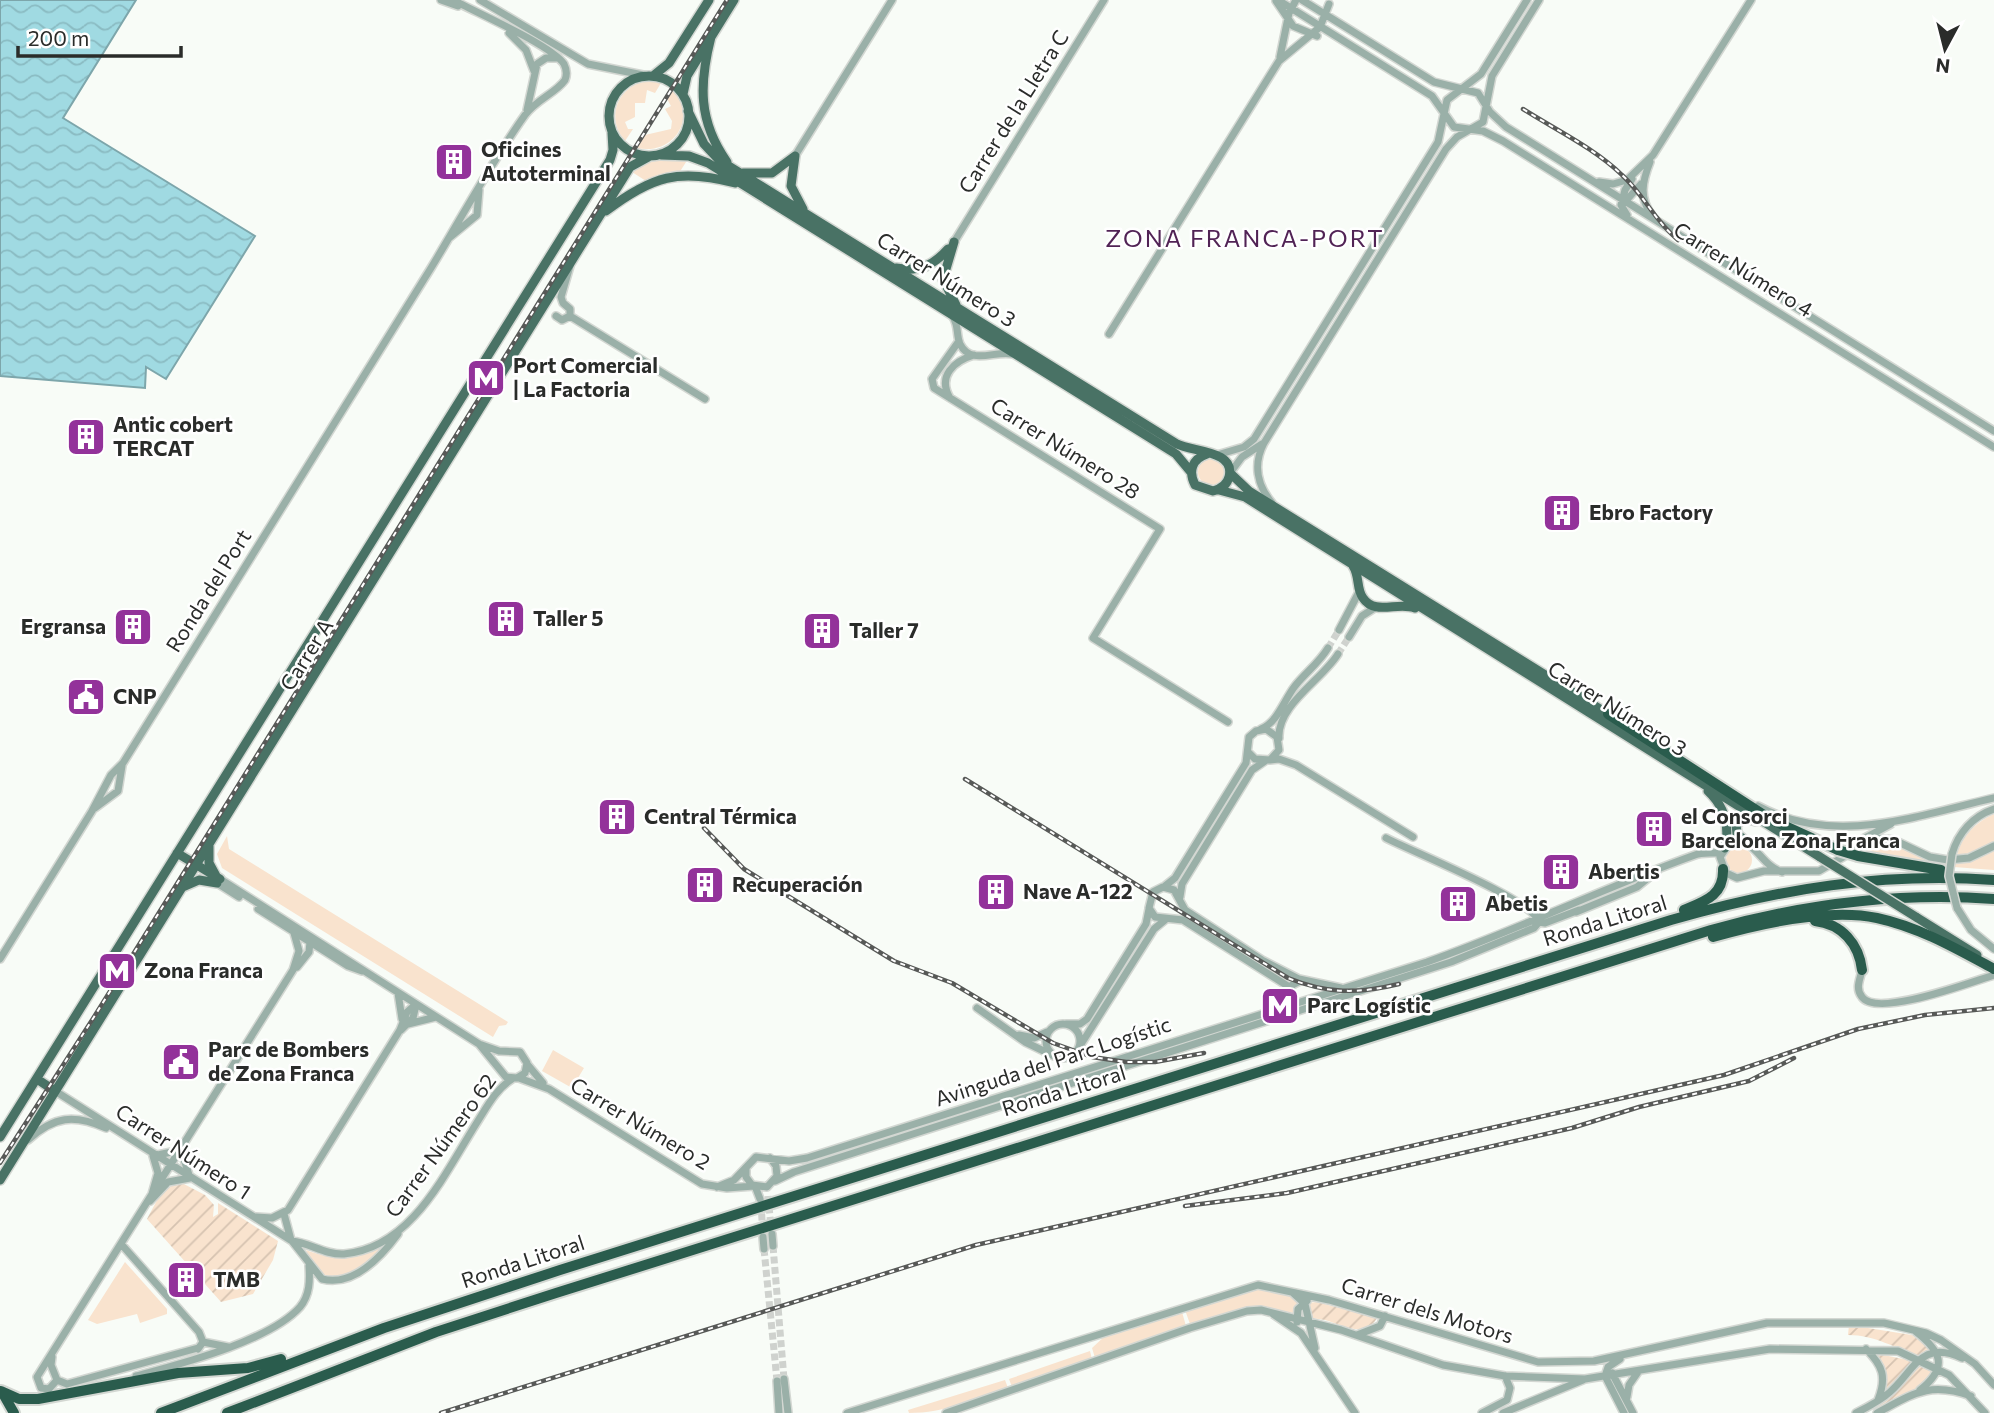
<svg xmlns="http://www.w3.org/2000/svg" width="1994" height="1413" font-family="Commissioner,sans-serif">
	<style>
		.grass { fill: #f9e3ce }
		.garden { fill: url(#garden-furrows) }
		.water { fill: url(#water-waves); stroke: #7da6ab; stroke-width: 2 }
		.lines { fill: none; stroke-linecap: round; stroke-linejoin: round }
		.minor-tunnel { stroke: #cfd2ce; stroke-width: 7; stroke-dasharray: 7 3.5; stroke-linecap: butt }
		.minor-casing { stroke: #d3d7d2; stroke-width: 10 }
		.major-casing { stroke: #d3d7d2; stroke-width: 12 }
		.highway-casing { stroke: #d3d7d2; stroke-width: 14 }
		.minor { stroke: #9ab0a8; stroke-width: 7 }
		.major { stroke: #497265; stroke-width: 9 }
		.highway { stroke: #2a5c4d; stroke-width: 10 }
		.rail-casing { stroke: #575957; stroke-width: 4.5 }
		.rail { stroke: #fff; stroke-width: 2; stroke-dasharray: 5; stroke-linecap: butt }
		.minor-bridge-casing { stroke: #d3d7d2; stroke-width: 10; stroke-linecap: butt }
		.major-bridge-casing { stroke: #d3d7d2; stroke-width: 12; stroke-linecap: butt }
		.highway-bridge-casing { stroke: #d3d7d2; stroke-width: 14; stroke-linecap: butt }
		.minor-bridge { stroke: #9ab0a8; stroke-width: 7 }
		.major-bridge { stroke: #497265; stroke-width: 9 }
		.highway-bridge { stroke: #2a5c4d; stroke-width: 10 }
		.labels { text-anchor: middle; stroke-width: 5; stroke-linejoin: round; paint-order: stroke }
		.street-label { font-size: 21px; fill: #2a2c2a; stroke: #fff }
		.poi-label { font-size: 21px; font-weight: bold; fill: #2a2c2a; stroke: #fff; text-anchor: start }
		.quarter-label { font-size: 24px; letter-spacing: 2px; fill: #512355; stroke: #fff }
	</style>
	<defs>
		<pattern id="garden-furrows" width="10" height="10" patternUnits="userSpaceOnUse" patternTransform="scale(1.75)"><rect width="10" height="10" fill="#f9e3ce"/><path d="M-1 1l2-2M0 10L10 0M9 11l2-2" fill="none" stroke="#d6c3b1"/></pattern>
		<pattern id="water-waves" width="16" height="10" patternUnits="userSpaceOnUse" patternTransform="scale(1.75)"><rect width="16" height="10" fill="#a0dae2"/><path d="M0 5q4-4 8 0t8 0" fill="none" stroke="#8abbc2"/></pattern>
	</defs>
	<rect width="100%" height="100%" fill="#f8fcf7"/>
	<path class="grass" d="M650,81L661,83L655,93L647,90L645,103H635V117L625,122L628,129H633L625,141C604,117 619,83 650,81Z
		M673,90C699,119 672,156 637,148L645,135L671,129L672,121L665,109L671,106L667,99Z
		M667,159H688L679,173L646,181L632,172L645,163Z
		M1198 472a13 13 0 1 1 26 0a13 13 0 1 1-26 0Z
		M1994,814V843L1956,858C1961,837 1974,823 1994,814Z
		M227,836L229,849L508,1022L506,1025L499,1026L493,1037L222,868L217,854Z
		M1875,841C1927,844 1935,882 1994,850V870L1940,866L1856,852Z
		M1726 860a13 13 0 1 1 26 0a13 13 0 1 1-26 0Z
		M553,1050L584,1068L572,1088L542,1071Z
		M383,1248C366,1265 349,1280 323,1277L311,1264L306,1250C339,1263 352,1254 383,1248Z
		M125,1262L167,1309V1314L140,1323L137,1314L97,1324L88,1320Z
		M1261,1288L1287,1294L1301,1302L1294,1313L1253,1306L1190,1324L1185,1310Z
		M1182,1312L1186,1326L1095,1358L1092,1348L1106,1335Z
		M1090,1351L1092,1359L1012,1387L1009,1379Z
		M1005,1380L1008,1388C976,1400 944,1413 909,1413L908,1410Z"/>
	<path class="garden" d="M182,1183L205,1195L214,1205L213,1217L218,1214V1203L278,1241L273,1260L253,1294L221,1302L147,1219C156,1203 162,1185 182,1183Z
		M1317,1302L1377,1318C1365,1339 1343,1325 1325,1320L1311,1318L1307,1303Z
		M1849,1325L1912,1335L1933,1351L1920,1357C1895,1348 1875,1335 1848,1335Z
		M1874,1353L1913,1361L1882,1396L1886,1374Z
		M1918,1363L1935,1370L1924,1385L1874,1410L1873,1408Z"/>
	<path class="water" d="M0,0H136L63,118L255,236L166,379L146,367L145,388L0,376Z"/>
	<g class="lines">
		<path class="minor-tunnel" d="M1328,648L1339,630
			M1338,654L1349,637
			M768,1196L771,1227
			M761,1203L763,1237
			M773,1246L784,1379
			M764,1249L777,1381"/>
		<g class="minor-casing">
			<path id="minor" d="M441,0L458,6
				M480,0L588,64L648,76
				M1278,0L1432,96L1454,127L1483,131L1503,141L1994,447
				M1302,0L1434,82L1478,93L1490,112L1506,127L1994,431
				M1276,1L1293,26L1317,36
				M509,33L526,50L534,71
				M1280,57L1289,13L1296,0
				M527,110L537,64L546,58H556
				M795,156L892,0
				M1650,162C1642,182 1639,198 1652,216
				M1599,182L1613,184L1627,180L1653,155L1751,0
				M1624,203L1641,184
				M1627,215L1621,205L1625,190L1632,179
				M449,238L477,215L479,190
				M954,242L1104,0
				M556,316L562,320L570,316
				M570,316L705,399
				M570,316V309L563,303L561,297L570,266
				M953,317C959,326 956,335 960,344C971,366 995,350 1012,354
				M1109,334L1279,61L1320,27L1329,4
				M959,341L932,379L934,388L1160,529L1093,638L1228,722
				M950,398C937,376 954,361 974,355
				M1217,455L1244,447L1254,439L1438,142L1447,100L1481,74L1527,0
				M1230,473L1242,457L1262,444
				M1272,503C1257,485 1253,464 1264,443L1446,149L1457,137L1483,122L1492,76L1539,0
				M1339,630L1359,592
				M1349,637L1362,616L1376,607
				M1261,729C1278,722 1284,700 1295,686C1306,672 1319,663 1328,648
				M1279,738C1277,705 1323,679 1338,654
				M1270,760L1279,759L1296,765L1413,837
				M1758,806C1834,847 1916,816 1994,798
				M95,808L118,791L122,766
				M1386,838C1413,852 1530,899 1539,921
				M1861,840L1891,824
				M1952,854C1958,833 1973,816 1994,809
				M1782,872C1759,865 1754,833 1729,844L1720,857L1726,873L1737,878L1764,871H1819L1876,838L1894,840L1930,857L1948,860L1969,858L1994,846
				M220,879L479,1044L499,1051L520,1052L527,1063L525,1073L517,1078L506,1077L479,1044
				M217,883L239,897
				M1165,886L1175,878L1246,763L1249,737L1256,731L1266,729L1277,737L1279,750L1270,760L1255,759L1248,752
				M1180,897L1182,884L1252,770L1265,761
				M1957,908L1971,930L1994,949
				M258,909L348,966L362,971
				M1576,912L1637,887L1658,870
				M0,959L92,811L111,775L123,763L431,268C462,217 490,164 525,115C537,99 556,93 565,80C567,75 567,70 564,64C551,45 477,13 453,0
				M297,967L309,952L310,942
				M1862,970C1860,980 1855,988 1862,997C1877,1018 1971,982 1994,975
				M1291,988L1183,920L1155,917L1149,908L1153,892L1163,887L1174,890L1185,910L1262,960L1299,979L1341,988
				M398,993L402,1019
				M1287,1007L1292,985L1302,980
				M977,1008L1025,1042L1054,1056
				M1046 1041a17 17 0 1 1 34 0a17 17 0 1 1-34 0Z
				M408,1024L436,1017
				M1066,1024H1080L1087,1019L1146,924L1149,909
				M401,1030L413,1018L416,1005
				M1019,1035L1034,1038L1047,1032
				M1078,1049L1154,929L1165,920
				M527,1064L543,1083
				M519,1078L549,1089L702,1184L727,1188L754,1186
				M55,1091L292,1241L322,1279C353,1287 381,1257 398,1234
				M28,1140C54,1116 74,1114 106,1128
				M181,1150L190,1178L168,1182L150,1201L158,1173L153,1156Z
				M746,1168V1177L752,1185L767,1187L777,1176L776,1166L770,1158
				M775,1181L794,1172L1451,962L1534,928L1539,922L1545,923L1579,910
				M755,1186L760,1199
				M717,1187L734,1180L756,1157L789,1161L807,1158L1427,962C1518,930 1605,887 1695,855C1703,852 1713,854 1721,852
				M284,1214L291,1240
				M256,1217L272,1218L288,1210L400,1030L407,1012L416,1004
				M772,1234L773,1246
				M763,1237L764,1249
				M292,1241C310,1243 325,1255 344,1254C411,1248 444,1175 476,1124C487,1107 495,1090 512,1079
				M122,1245L199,1332L203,1342L198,1349
				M1293,1293L1305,1304L1315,1348
				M1273,1314L1301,1333L1355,1413
				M1297,1322L1298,1309L1307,1301
				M1915,1331C1941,1351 1949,1367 1920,1390
				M1357,1335L1380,1326L1385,1316
				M203,1342L228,1347
				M1866,1349C1883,1366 1887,1377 1878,1400
				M52,1357L51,1365L57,1380L49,1389L41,1388L37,1377L293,970L299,951L294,933
				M1620,1359L1608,1367L1605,1376L1624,1413
				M1612,1373L1633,1413
				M136,1376C180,1364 270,1341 300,1307C310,1295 310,1280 309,1266
				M784,1379L788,1413
				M57,1380L67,1384L198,1348
				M777,1381L779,1413
				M1627,1397L1629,1385L1638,1372
				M847,1413L1258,1285L1329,1300L1538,1362L1594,1361L1767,1323H1884L1926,1333L1941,1340L1975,1364L1994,1385
				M946,1413L1190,1328L1247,1311L1261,1310L1341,1330L1443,1365L1505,1376L1585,1379L1770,1349L1898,1351L1949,1375L1985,1413
				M1482,1413L1507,1400L1510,1388L1505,1376
				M1503,1413L1583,1380
				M1856,1413C1868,1407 1880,1401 1890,1392C1914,1371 1921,1339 1962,1358
				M1877,1413C1913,1394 1929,1381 1971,1396"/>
		</g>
		<g class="major-casing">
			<path id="major" d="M711,37C699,84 698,121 727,162
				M609 116a40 40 0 1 1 80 0a40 40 0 1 1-80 0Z
				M653,76L669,63L709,0
				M683,94L687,76L734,0
				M688,111L704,144L719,160L1177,444C1193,452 1236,450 1229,477C1227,485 1221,489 1213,491L1195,485C1188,471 1192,459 1207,454
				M661,155L689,156L708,163L1176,454L1191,472
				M795,156L791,186L803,209
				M743,173H772L795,156
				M606,211C652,176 679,168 735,183
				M954,242L943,279L956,305
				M896,268C919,272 933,266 948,249
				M1230,473L1249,491L1608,714
				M1219,490L1245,497L1820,857
				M1353,566C1360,576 1356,589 1363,598C1375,616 1398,601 1415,608
				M1708,791C1725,807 1730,826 1725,848
				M1748,843L1737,834L1736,824L1745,818L1756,821
				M209,846V863L216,876
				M177,853L220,879
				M183,887L199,880L217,883
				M1916,917L1977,955
				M37,1079L55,1091
				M0,1137L610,160L613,150L612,133
				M0,1180L630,167L650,156"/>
		</g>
		<g class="highway-casing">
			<path id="highway" d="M1608,714L1770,819L1838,850
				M1858,856L1941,870
				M1684,910C1706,901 1724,895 1723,869
				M1815,921C1842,924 1859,944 1862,970
				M1713,937C1759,924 1830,908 1877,918C1919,927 1957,949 1994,969
				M1,1391L19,1399H38L178,1373L248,1368L281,1359
				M2,1392L14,1413
				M161,1413L384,1328L560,1270L1671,920C1779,889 1882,872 1994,880
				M227,1413L436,1332L556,1293L1711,930C1804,904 1897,892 1994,899"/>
		</g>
		<use href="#minor" class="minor"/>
		<use href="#major" class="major"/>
		<use href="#highway" class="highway"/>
		<g class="rail-casing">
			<path id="rail" d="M1523,109C1556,130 1594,148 1622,175C1644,195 1654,220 1678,240
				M965,779L1288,978C1327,994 1358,994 1399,984
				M704,828L744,869L894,961L952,983L1053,1043L1092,1057L1126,1062H1155L1204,1053
				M0,1163L94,1017L727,0
				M1185,1206L1287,1193L1572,1128L1639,1107L1749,1081L1794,1058
				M441,1413L976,1245L1724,1075L1858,1029L1925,1015L1994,1008"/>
		</g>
		<use href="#rail" class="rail"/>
		<g class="minor-bridge-casing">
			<path id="minor-bridge" d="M1952,854L1949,876L1957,908"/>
		</g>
		<g class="major-bridge-casing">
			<path id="major-bridge" d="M1820,857L1916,917"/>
		</g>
		<g class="highway-bridge-casing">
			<path id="highway-bridge" d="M1838,850L1858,856"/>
		</g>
		<use href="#minor-bridge" class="minor-bridge"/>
		<use href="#major-bridge" class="major-bridge"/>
		<use href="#highway-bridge" class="highway-bridge"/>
	</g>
	<defs>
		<g id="building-square" transform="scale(2.0125)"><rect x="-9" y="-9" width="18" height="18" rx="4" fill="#93329a" stroke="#fff"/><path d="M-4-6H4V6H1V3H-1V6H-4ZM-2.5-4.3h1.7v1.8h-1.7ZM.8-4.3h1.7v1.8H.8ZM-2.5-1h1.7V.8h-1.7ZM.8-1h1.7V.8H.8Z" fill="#fff"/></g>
		<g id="metro-square" transform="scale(2.0125)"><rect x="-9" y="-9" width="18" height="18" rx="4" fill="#93329a" stroke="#fff"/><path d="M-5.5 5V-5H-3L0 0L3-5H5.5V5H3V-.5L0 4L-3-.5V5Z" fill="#fff"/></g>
		<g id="civic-square" transform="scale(2.0125)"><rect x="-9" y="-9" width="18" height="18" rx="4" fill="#93329a" stroke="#fff"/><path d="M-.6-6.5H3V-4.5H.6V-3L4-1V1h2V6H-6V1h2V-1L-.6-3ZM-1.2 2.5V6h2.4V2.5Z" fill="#fff"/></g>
	</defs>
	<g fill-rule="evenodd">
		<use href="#building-square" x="454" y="162"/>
		<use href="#metro-square" x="486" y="378"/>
		<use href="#building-square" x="86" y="437"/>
		<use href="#building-square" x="1562" y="513"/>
		<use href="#building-square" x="506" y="619"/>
		<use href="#building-square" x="133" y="627"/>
		<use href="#building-square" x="822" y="631"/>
		<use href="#civic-square" x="86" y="697"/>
		<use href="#building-square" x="617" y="817"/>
		<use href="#building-square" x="1654" y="829"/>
		<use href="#building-square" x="1561" y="872"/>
		<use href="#building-square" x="705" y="885"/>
		<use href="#building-square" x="996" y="892"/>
		<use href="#building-square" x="1458" y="904"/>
		<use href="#metro-square" x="117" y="971"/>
		<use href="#metro-square" x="1280" y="1006"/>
		<use href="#civic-square" x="181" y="1062"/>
		<use href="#building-square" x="186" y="1280"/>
	</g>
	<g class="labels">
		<g class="street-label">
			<text transform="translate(1014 112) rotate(-58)" y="7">Carrer de la Lletra C</text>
			<text transform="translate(1743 270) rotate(32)" y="7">Carrer Número 4</text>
			<text transform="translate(946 280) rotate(32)" y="7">Carrer Número 3</text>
			<text transform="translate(1065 449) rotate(32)" y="7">Carrer Número 28</text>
			<text transform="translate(209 591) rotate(-58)" y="7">Ronda del Port</text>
			<text transform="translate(307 655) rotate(-58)" y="7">Carrer A</text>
			<text transform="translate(1617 709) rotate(32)" y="7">Carrer Número 3</text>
			<text transform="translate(1605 921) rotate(-17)" y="7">Ronda Litoral</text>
			<text transform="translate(1053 1062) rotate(-18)" y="7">Avinguda del Parc Logístic</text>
			<text transform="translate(1064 1091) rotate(-17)" y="7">Ronda Litoral</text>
			<text transform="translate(640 1124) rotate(31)" y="7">Carrer Número 2</text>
			<text transform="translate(441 1146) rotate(-54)" y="7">Carrer Número 62</text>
			<text transform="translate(183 1152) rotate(33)" y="7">Carrer Número 1</text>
			<text transform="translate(523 1262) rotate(-18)" y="7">Ronda Litoral</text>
			<text transform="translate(1427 1311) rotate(17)" y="7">Carrer dels Motors</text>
		</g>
		<g class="poi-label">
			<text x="481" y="157">Oficines<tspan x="481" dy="24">Autoterminal</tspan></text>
			<text x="513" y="373">Port Comercial<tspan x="513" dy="24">| La Factoria</tspan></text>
			<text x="113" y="432">Antic cobert<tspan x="113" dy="24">TERCAT</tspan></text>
			<text x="1589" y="520">Ebro Factory</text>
			<text x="533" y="626">Taller 5</text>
			<text x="106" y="634" text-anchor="end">Ergransa</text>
			<text x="849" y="638">Taller 7</text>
			<text x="113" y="704">CNP</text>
			<text x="644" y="824">Central Térmica</text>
			<text x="1681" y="824">el Consorci<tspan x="1681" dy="24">Barcelona Zona Franca</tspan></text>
			<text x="1588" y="879">Abertis</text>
			<text x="732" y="892">Recuperación</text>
			<text x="1023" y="899">Nave A-122</text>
			<text x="1485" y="911">Abetis</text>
			<text x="144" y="978">Zona Franca</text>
			<text x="1307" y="1013">Parc Logístic</text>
			<text x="208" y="1057">Parc de Bombers<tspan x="208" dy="24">de Zona Franca</tspan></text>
			<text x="213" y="1287">TMB</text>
		</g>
		<g class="quarter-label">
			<text x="1245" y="247">ZONA FRANCA-PORT</text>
		</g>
	</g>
	<g transform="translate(1945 49) rotate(187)" stroke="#ffffff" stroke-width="5" paint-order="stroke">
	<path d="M0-5L12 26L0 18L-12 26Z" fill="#2a2c2a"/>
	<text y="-10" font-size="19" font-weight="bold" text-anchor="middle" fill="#2a2c2a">N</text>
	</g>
	<path d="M18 46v10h163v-10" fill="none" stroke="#2a2c2a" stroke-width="3.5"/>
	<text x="28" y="46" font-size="21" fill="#2a2c2a" stroke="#ffffff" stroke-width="5" paint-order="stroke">200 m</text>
</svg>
